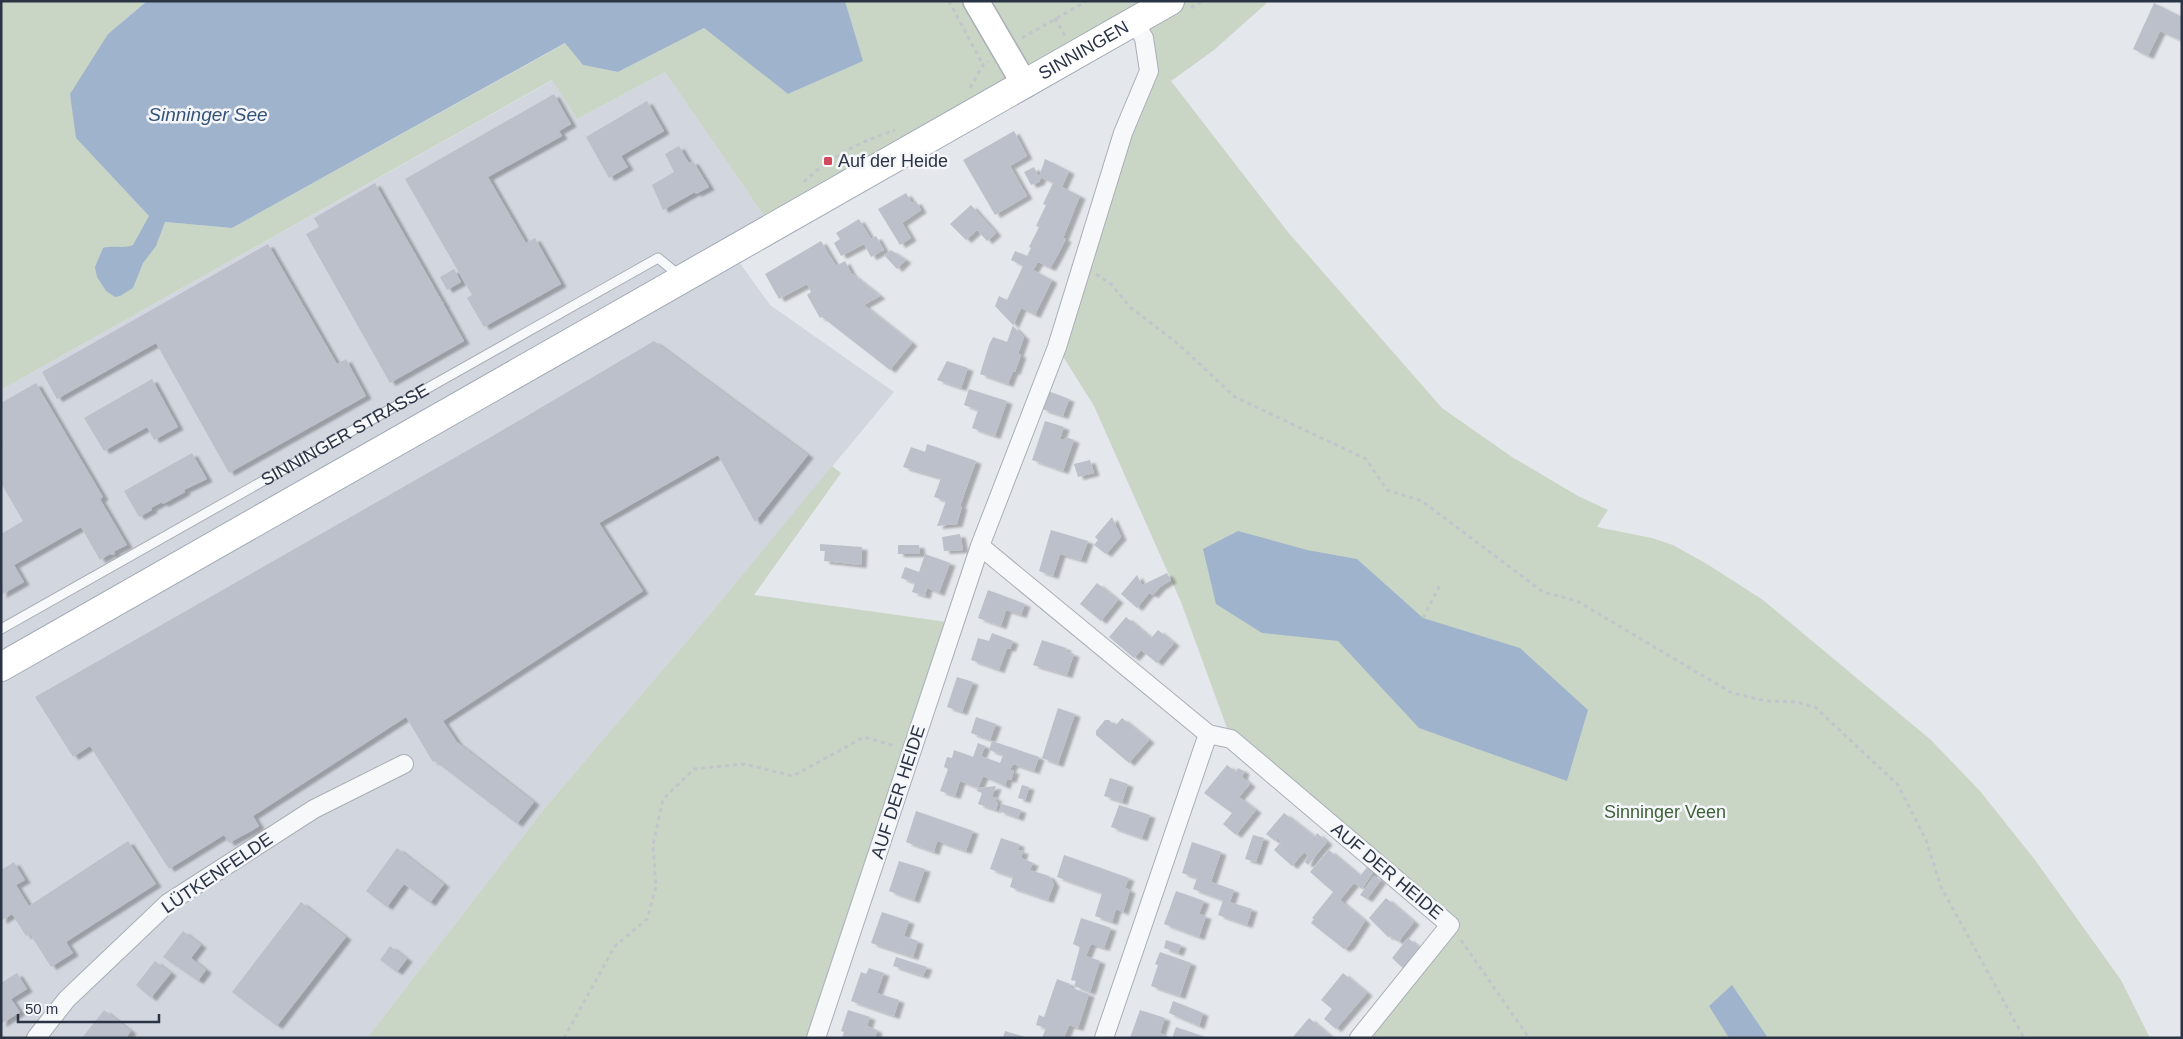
<svg xmlns="http://www.w3.org/2000/svg" width="2183" height="1039" font-family="Helvetica,sans-serif">
	<style>
		.built { fill: #d2d6de }
		.green { fill: #c9d6c5 }
		.water { fill: #9fb4cc }
		.building { fill: #bbc0ca; filter: url(#shadow) }
		.lines { fill: none; stroke-linecap: round; stroke-linejoin: round }
		.lane-casing { stroke: #a9aeb7; stroke-width: 11 }
		.street-casing { stroke: #a9aeb7; stroke-width: 20 }
		.secondary-casing { stroke: #a9aeb7; stroke-width: 28 }
		.primary-casing { stroke: #a3abb8; stroke-width: 30 }
		.path { stroke: #c2c5cb; stroke-width: 3; stroke-dasharray: 4 4; stroke-linecap: butt }
		.lane { stroke: #f7f8fa; stroke-width: 9 }
		.street { stroke: #f7f8fa; stroke-width: 18 }
		.secondary { stroke: #fff; stroke-width: 25 }
		.primary { stroke: #fff; stroke-width: 28 }
		.poi-dot { fill: #d1495b; stroke: #f4f6f9; stroke-width: 2 }
		.labels { text-anchor: middle; stroke-width: 5; stroke-linejoin: round; paint-order: stroke }
		.street-label { font-size: 18px; fill: #2b3445; stroke: #f4f6f9 }
		.poi-label { font-size: 18px; fill: #2b3445; stroke: #f4f6f9; text-anchor: start }
		.park-label { font-size: 18px; fill: #3f6138; stroke: #f4f6f9 }
		.water-label { font-size: 19px; font-style: italic; fill: #34527a; stroke: #f4f6f9 }
	</style>
	<defs>
		<filter id="shadow"><feDropShadow dx="5.5" dy="3" stdDeviation="1" flood-color="#0004"/></filter>
	</defs>
	<rect width="100%" height="100%" fill="#e4e7ec"/>
	<path class="built" d="M665,72L771,226L732,252L770,305L894,392L715,608L544,809L367,1038H1V390L553,80L577,119Z"/>
	<path class="green" d="M1,1H147L108,34L76,138L154,221L232,228L566,43L583,65L618,72L704,28L788,94L862,61L845,1H1269L1214,50L1171,81L1287,231L1442,408L1512,457L1578,496L1608,510L1597,527L1652,538L1673,545L1707,564L1763,600L1931,740L1980,791L2035,860L2121,980L2150,1038H1359L1450,925L1231,739L1181,602L1094,406L1057,347L1149,71L1134,21L771,226L665,72L577,119L552,80L1,390Z
		M832,466L841,473L754,595L954,623L816,1038H367L544,809L715,608Z"/>
	<path class="water" d="M147,1H845L863,61L788,94L704,28L618,72L583,65L565,43L232,228L165,222L156,246L143,263L133,288L120,296L115,297L106,291L97,277L95,267L103,248C113,245 125,249 133,245L149,216L76,138L70,94L108,34Z
		M1238,531L1307,550L1357,559L1423,618L1520,648L1588,710L1567,781L1419,728L1338,641L1262,633L1216,604L1203,549Z
		M1732,985L1768,1038H1729L1709,1006Z"/>
	<path class="building" d="M2154,3L2182,17V41L2160,31L2148,56L2133,49Z
		M554,94L571,124L559,131L562,136L488,177L526,243L535,238L561,284L484,327L467,298L472,295L405,179Z
		M647,101L664,131L621,156L628,167L609,178L586,137Z
		M1014,131L1027,156L1010,166L1027,196L995,215L963,160Z
		M679,146L689,163L693,161L709,187L696,194L695,192L663,210L652,185L674,172L665,154Z
		M1045,159L1069,171L1062,187L1080,196L1063,238L1066,239L1055,260L1050,268L1038,262L1033,270L1052,280L1035,315L1021,308L1013,326L1024,337L1018,354L1021,355L1017,366L1015,372L1013,371L1008,384L980,374L989,345L993,337L1007,342L1013,325L995,306L999,296L1007,300L1023,266L1011,260L1015,251L1027,256L1031,248L1029,247L1039,227L1036,226L1046,205L1043,204L1053,183L1041,177L1039,182L1031,185L1024,172L1034,167L1039,177Z
		M375,183L443,303L444,302V305L464,341L390,383L306,234L319,227L314,218Z
		M906,193L912,203L916,201L921,210L902,223L911,238L900,245L878,209Z
		M971,205L996,233L987,241L977,230L966,240L950,224Z
		M859,219L871,239L876,236L884,250L871,257L864,244L841,256L834,243L840,239L836,233Z
		M821,241L836,266L845,261L851,273L880,296L864,305L912,343L890,370L822,317L820,318L807,295L811,292L807,284L779,299L765,274Z
		M268,244L337,364L346,359L366,396L229,473L156,343L57,399L42,372Z
		M891,250L906,260L897,269L884,255Z
		M454,269L461,282L447,290L440,277Z
		M654,341L808,455L755,522L718,455L599,523L643,591L443,721L457,742L534,802L517,824L435,761L433,762L406,717L253,816L259,826L253,830L229,843L224,835L169,869L90,746L73,757L35,697L491,437Z
		M947,361L968,368L961,388L937,380Z
		M152,379L178,427L154,440L147,427L104,451L84,418Z
		M36,383L103,497L100,499L127,545L115,551L114,555L110,554L100,560L81,527L14,565L24,582L1,595V534L23,521L1,483V446L3,445L1,441V403Z
		M969,389L1007,401L995,436L972,428L978,410L964,405Z
		M1048,391L1069,399L1063,416L1042,409Z
		M1045,421L1064,427L1060,439L1064,440L1066,437L1074,440L1063,471L1032,460Z
		M927,444L976,461L960,506H962L957,524L937,526L946,501L934,497L941,478L903,467L911,447L925,452Z
		M192,453L207,479L184,490L185,492L163,504L162,502L151,508L152,510L139,517L124,491Z
		M1090,460L1094,473L1078,477L1074,464Z
		M1112,517L1121,537L1106,554L1094,545L1098,540L1095,537Z
		M1051,530L1088,541L1081,560L1060,554L1053,576L1039,571Z
		M960,534L963,550L944,551L942,537Z
		M820,544L862,547L861,565L824,561L825,551H820Z
		M898,545H919L920,554H898Z
		M925,554L950,563L939,593L927,588L925,596L912,592L915,583L901,578L905,567L919,572Z
		M1167,573L1171,580L1160,587L1153,595L1149,593L1137,608L1121,594L1137,575L1142,585Z
		M1097,583L1118,600L1101,621L1080,604Z
		M988,590L1025,604L1021,615L1006,610L1001,626L978,618Z
		M1126,617L1151,638L1158,630L1174,643L1157,663L1141,650L1134,658L1109,637Z
		M992,633L1013,641L1010,649L1007,648L999,670L971,660L978,638L989,641Z
		M1042,640L1066,648L1065,651L1074,654L1067,675L1033,665Z
		M957,677L973,682L962,712L947,707Z
		M1058,708L1075,714L1058,764L1042,758Z
		M976,717L996,724L990,740L971,733Z
		M1122,718L1149,740L1129,763L1096,735V731L1105,720H1109L1115,726Z
		M992,741L1039,757L1034,771L1013,764L1010,770L1014,771L1011,780L1007,779L1005,786L983,776L978,788L960,781L955,796L940,791L948,769L944,767L947,757L952,758L954,750L973,757L978,743L985,746L981,756L1000,763L1003,755L989,750Z
		M1227,765L1236,772L1238,768L1244,771L1242,777L1250,784L1239,797L1256,810L1236,835L1223,824L1232,813L1204,793Z
		M1110,778L1128,784L1122,802L1104,796Z
		M1022,785L1029,787L1025,800L1018,798Z
		M996,786L992,797L997,798L995,801L998,803L996,810L978,804L982,793L977,791L978,788Z
		M1002,804L1021,810L1018,818L999,811Z
		M1119,805L1150,815L1142,838L1111,827Z
		M916,811L973,831L966,851L937,841L934,852L906,842Z
		M1284,813L1315,837L1317,833L1327,842L1308,865L1305,862L1308,855L1304,852L1292,866L1274,850L1281,842L1277,838L1275,841L1266,834Z
		M1253,835L1264,838L1256,862L1245,859Z
		M1001,838L1019,844L1018,850L1023,851L1021,858L1033,863L1030,870L1049,876L1054,884L1048,900L1010,887L1013,877L990,869Z
		M128,841L156,884L66,942L73,953L51,967L30,934L26,936L12,914L1,921V870L14,862L25,880L16,885L29,906Z
		M1192,842L1221,852L1211,882L1234,890L1230,902L1252,909L1247,925L1218,915L1223,900L1193,889L1197,878L1182,873Z
		M397,848L444,884L430,903L404,884L387,907L366,891Z
		M1329,850L1360,876L1368,866L1374,871L1362,889L1354,883L1340,900L1365,921L1349,946L1344,949L1311,923L1314,919L1312,918L1333,892L1310,872Z
		M1064,855L1129,878L1125,888L1130,890L1123,912L1116,909L1112,922L1095,916L1102,893L1057,877Z
		M899,861L925,869L914,900L889,891Z
		M1374,876L1381,880L1367,899L1360,895Z
		M1176,891L1204,901L1199,914L1206,916L1199,937L1164,924Z
		M1386,898L1414,922L1398,942L1391,936L1388,937L1369,918Z
		M301,902L346,937L277,1026L232,992Z
		M882,912L909,921L904,936L918,941L913,957L871,943Z
		M1081,918L1111,928L1104,948L1091,944L1086,956L1100,961L1090,992L1074,986L1076,981L1071,980L1080,947L1073,944Z
		M183,931L201,945L191,958L206,970L198,981L163,957Z
		M1408,938L1421,949L1404,969L1392,958Z
		M1166,940L1181,945L1178,953L1164,948Z
		M390,946L407,959L397,972L380,960Z
		M1160,952L1191,963L1180,996L1151,986L1158,965L1155,964Z
		M896,957L927,967L923,976L893,966Z
		M155,961L171,973L151,998L136,985Z
		M869,968L884,973L877,993L899,1000L894,1016L851,1001L861,972L866,974Z
		M17,973L27,989L11,999L20,1012L1,1024V983Z
		M1343,973L1367,993L1336,1029L1324,1019L1332,1009L1321,1000Z
		M1057,979L1070,984L1069,987L1089,994L1078,1028L1069,1025L1064,1038H1042L1046,1028L1036,1025L1039,1015L1044,1017Z
		M1173,1001L1203,1013L1199,1026L1169,1013Z
		M104,1010L131,1031L126,1038H82Z
		M848,1010L870,1017L867,1026L877,1030L875,1038H842L844,1032L841,1031Z
		M1140,1010L1165,1018L1160,1033L1172,1038H1130Z
		M1309,1018L1330,1036L1328,1038H1292Z
		M1176,1027L1205,1037V1038H1172Z
		M1005,1031L1025,1037V1038H1003Z"/>
	<g class="lines">
		<g class="lane-casing">
			<g id="lane">
				<path id="s1" d="M1,629L658,258L680,276"/>
			</g>
		</g>
		<g class="street-casing">
			<path id="street" d="M980,546L1057,347L1123,133L1149,71L1144,38L1134,21
				M36,1038L67,999L168,903L314,809L404,764
				M816,1038L980,546L1208,734L1231,739L1450,925L1359,1038
				M1104,1038L1208,734"/>
		</g>
		<g class="secondary-casing">
			<path id="secondary" d="M976,1L1025,85"/>
		</g>
		<g class="primary-casing">
			<g id="primary">
				<path id="s2" d="M1,667L1170,1"/>
			</g>
		</g>
		<path class="path" d="M949,1L983,65
			M1191,8L1203,1
			M1055,18L1065,36
			M1022,38L1087,1
			M970,88L983,65L988,61
			M804,182C830,156 860,142 895,130
			M1096,274L1111,284L1130,307L1177,343L1235,397L1366,459L1387,490L1422,501L1543,592L1577,601L1732,693L1766,701L1796,702L1815,707L1898,785L1926,840L1941,887L2024,1038
			M1423,618L1441,583
			M1461,940L1529,1038
			M564,1038L615,946L647,919L656,887L653,845L663,799L694,769L744,764L793,776L864,737L895,746"/>
		<use href="#lane" class="lane"/>
		<use href="#street" class="street"/>
		<use href="#secondary" class="secondary"/>
		<use href="#primary" class="primary"/>
	</g>
	<rect class="poi-dot" x="823" y="156" width="10" height="10" rx="2.5"/>
	<g class="labels">
		<g class="street-label">
			<text dy="6" stroke="none"><textPath href="#s2" startOffset="1246">SINNINGEN</textPath></text>
			<text dy="6" stroke="none"><textPath href="#s1" startOffset="395">SINNINGER STRASSE</textPath></text>
			<text transform="translate(898 792) rotate(-72)" y="6">AUF DER HEIDE</text>
			<text transform="translate(1387 871) rotate(40)" y="6">AUF DER HEIDE</text>
			<text transform="translate(217 873) rotate(-34)" y="6">LÜTKENFELDE</text>
		</g>
		<g class="poi-label">
			<text x="838" y="167">Auf der Heide</text>
		</g>
		<g class="park-label">
			<text x="1665" y="818">Sinninger Veen</text>
		</g>
		<g class="water-label">
			<text x="208" y="121">Sinninger See</text>
		</g>
	</g>
	<rect width="2183" height="1039" fill="none" stroke="#2b3445" stroke-width="5"/>
	<path d="M18 1014v8h141v-8" fill="none" stroke="#2b3445" stroke-width="2.5"/>
	<text x="25" y="1014" font-size="15" fill="#2b3445" stroke="#f4f6f9" stroke-width="4" paint-order="stroke">50 m</text>
</svg>
